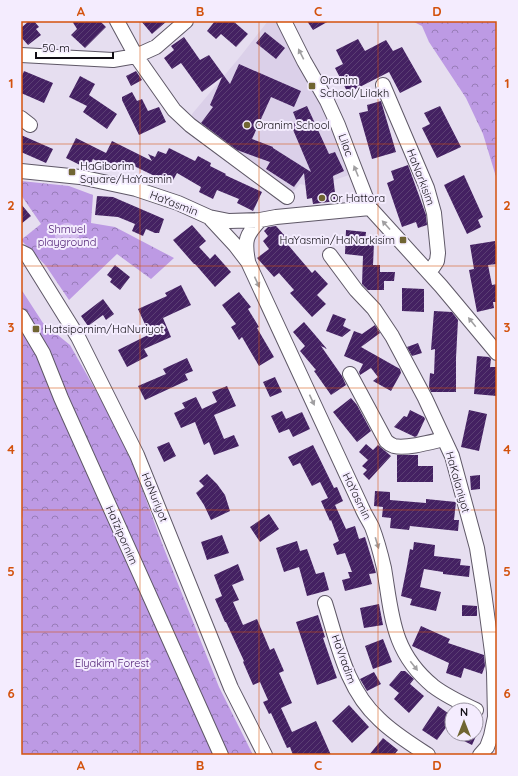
<svg xmlns="http://www.w3.org/2000/svg" width="518" height="776" font-family="Quicksand,sans-serif">
	<style>
		.built { fill: #dbd0e9 }
		.forest { fill: url(#forest-crowns) }
		.park { fill: url(#park-dots) }
		.building { fill: url(#building-hatch) }
		.lines { fill: none; stroke-linecap: round; stroke-linejoin: round }
		.minor-casing { stroke: #5f5867; stroke-width: 16 }
		.minor { stroke: #fff; stroke-width: 14 }
		.oneway { fill: #a09fa1 }
		.grid { fill: none; stroke: #d3520d; stroke-width: 1; stroke-opacity: 0.55 }
		.poi-dot { fill: #706532; stroke: #f4ecfe; stroke-width: 1.5 }
		.labels { text-anchor: middle; stroke-width: 4; stroke-linejoin: round; paint-order: stroke }
		.poi-label { font-size: 11px; fill: #120f15; stroke: #f4ecfe; text-anchor: start }
		.street-label { font-size: 11px; fill: #120f15; stroke: #f4ecfe }
		.park-label { font-size: 11px; fill: #4a1970; stroke: #f4ecfe }
		.neatline { fill: none; stroke: #d3520d; stroke-width: 1.5 }
		.grid-label { font-size: 13px; text-anchor: middle; font-weight: bold; fill: #d3520d }
	</style>
	<defs>
		<pattern id="forest-crowns" width="20" height="18" patternUnits="userSpaceOnUse"><rect width="20" height="18" fill="#bd9ae4"/><path d="M2 6a3 3 0 1 1 6 0M12 15a3 3 0 1 1 6 0" fill="none" stroke="#987cb8"/></pattern>
		<pattern id="park-dots" width="8" height="8" patternUnits="userSpaceOnUse"><rect width="8" height="8" fill="#d3bbee"/><path d="M2 2h.1M6 6h.1" fill="none" stroke="#b4a0cb" stroke-width="1.8" stroke-linecap="round"/></pattern>
		<pattern id="building-hatch" width="6" height="6" patternUnits="userSpaceOnUse"><rect width="6" height="6" fill="#442162"/><path d="M-1 1l2-2M0 6l6-6M5 7l2-2" fill="none" stroke="#5b3f73"/></pattern>
	</defs>
	<rect width="100%" height="100%" fill="#e6def0"/>
	<path class="built" d="M268,21H276L324,111L352,174L314,187L300,184L292,193L193,121L192,114L239,58Z"/>
	<path class="forest" d="M412,21H497V180L483,134L466,98L429,42L422,26Z
		M21,181L69,186L93,195L91,223L115,227L174,258L151,279L117,254L69,300L46,266L21,240L41,224L21,195Z
		M21,289L43,323L70,345L125,442L163,546L219,687L253,755H21V520L23,521L21,511Z"/>
	<path class="park" d="M55 235a12 12 0 1 1 24 0a12 12 0 1 1-24 0Z"/>
	<path class="building" d="M29,21H34L39,27L36,29L41,35L28,45L21,37V28Z
		M72,21H100L106,27L85,48L71,35L77,29Z
		M141,21H167L152,34Z
		M215,21H233L248,34L236,47L221,34L216,39L207,31Z
		M307,21H329L313,30Z
		M265,32L285,48L276,59L256,43Z
		M184,37L200,60L209,55L230,84L239,64L301,91L294,107L271,97L252,139L273,147V148L311,172L291,125L297,122L293,112L307,106L329,154L335,152L344,171L333,176L336,201L313,204L312,198L307,199L304,173L294,187L266,169L270,162L237,150L201,123L213,107L210,105L222,77L202,92L181,63L172,69L164,58L174,50L171,46Z
		M358,39L365,51L386,40L393,51L402,47L422,82L400,93L389,72L348,93L335,68L343,64L336,50Z
		M24,71L53,83L44,103L21,93V78Z
		M136,71L142,80L131,86L126,76Z
		M80,76L95,84L89,95L117,114L107,129L83,112L87,106L69,97Z
		M132,92L137,101L142,99L148,111L159,107L166,122L139,135L122,100V97Z
		M381,101L396,152L372,159L359,113L368,111L367,105Z
		M440,106L461,147L437,158L422,128L430,124L424,113Z
		M21,135L53,149L46,163L21,152Z
		M76,138L106,153L112,141L152,161L148,154L155,157L158,151L166,154L169,148L195,161L198,156L211,163L210,166L226,174L225,175L262,192L253,211L237,203L239,199L217,190L213,199L199,192L201,187L177,173L171,184L134,166L131,171L120,166L117,171L93,159L88,169L66,158Z
		M408,165L426,215L427,225L418,228L416,222L402,227L387,183L394,180L391,171Z
		M464,175L483,217L478,220L481,227L467,234L444,185Z
		M97,196L113,197L164,219L159,233H155L146,229L143,236L132,231L135,224L118,217L95,215Z
		M21,204L31,216L21,224Z
		M192,225L206,241L199,247L210,259L215,254L231,272L215,287L195,264H194L173,240Z
		M276,226L286,237L283,239L312,273L315,270L328,284L317,295L326,304L312,317L290,293L294,290L279,273L274,277L257,258L269,249L263,241L268,236L264,231L268,227Z
		M346,230L366,232L365,242L374,243L373,265H380V272H395L394,281H384V290H368L362,284L363,256L345,254Z
		M495,241L497,254V264L488,265L492,285L497,284V302H493L494,308L477,312L469,270L474,269L470,245Z
		M115,265L130,277L120,290L110,282L112,279L107,275Z
		M181,285L191,305L163,318L171,337L144,349L148,356L127,367L118,350L148,335V334L149,333L138,309L167,296L165,293Z
		M402,288L424,289V312L402,311Z
		M239,292L251,307L248,309L259,327L257,328L274,357L259,366L242,337L239,340L231,327L236,324L222,305Z
		M103,299L114,314L106,320L103,315L88,326L81,316Z
		M434,311L452,312L458,320L456,358V392H431L429,387L430,373L434,374L435,349L431,350Z
		M333,314L346,319L343,326L351,330L342,337L326,331Z
		M304,322L327,349L321,346L342,376L346,385L331,395L314,371L316,370L300,351L305,346L293,332Z
		M375,325L380,333L361,347L400,369L401,373L391,391L373,381L378,377L371,368L360,375L359,372L363,364L344,356L354,331L362,334Z
		M418,343L422,353L412,356L407,347Z
		M477,356L489,357L491,359L490,367H497V396L474,394Z
		M187,358L193,371L185,374L188,380L145,400L138,386L166,374L163,369Z
		M275,377L282,392L270,397L263,382Z
		M227,386L236,406L214,415L224,439L234,435L239,446L214,455L209,442L204,445L195,422L181,428L174,413L185,408L182,403L196,397L202,409L217,402L212,392Z
		M351,398L357,405L371,431L357,442L333,412Z
		M410,410L424,417L425,419L417,436L415,437L394,427L404,416L407,417Z
		M469,410L487,414L479,451L461,447Z
		M282,411L286,419L302,412L310,429L293,437L289,429L279,433L271,416Z
		M169,442L176,456L164,462L157,447Z
		M366,444L373,450L378,445L391,456L369,480L363,474L367,470L362,466L368,460L359,452Z
		M313,445L334,488L337,487L343,501L335,505L346,529L355,526L359,539L365,537L376,573L369,574L372,584L345,591L342,580L350,578L348,572H352L345,553L337,555L333,544L339,541L331,520L330,521L321,501L328,498L320,482L312,486L300,463L293,466L288,457Z
		M397,455H418V466H433V482H397Z
		M207,474L217,484L225,495L230,511L211,520L204,505L196,493L204,486L199,481Z
		M480,475V489L471,490L470,476Z
		M375,491L390,492V500L426,503V499L456,502L454,520H459L458,531L410,526L409,530L390,528L391,518L382,517L383,507L374,506Z
		M269,514L279,529L260,542L250,527Z
		M222,535L229,553L207,560L201,542Z
		M297,541L300,551L307,549L316,574L324,572L329,590L307,596L299,567L284,572L276,548Z
		M414,542L435,545L434,556L461,559L460,565L470,566L469,577L443,574V572L424,569L420,587L441,592L436,611L410,605L412,599L401,596L407,566L410,549L413,550Z
		M238,564L244,580L232,585L239,600L233,602L243,625L257,619L270,650L274,648L284,671L279,673L292,703L281,708L292,732L316,721L331,755H293L290,747L287,748L271,713L269,714L263,702L268,700L260,682L253,685L243,662L244,661L226,622H225L215,599L222,596L214,575Z
		M379,604L383,625L364,628L360,608Z
		M462,605L477,606V616H462Z
		M318,615L325,637L323,638L337,678L317,685L296,622Z
		M421,626L450,639L448,643L484,655L485,666L482,674L464,668L461,678L446,673L449,663L412,646Z
		M383,639L392,662L373,669L365,646Z
		M401,671H405L414,679L410,684L424,696L409,713L394,699L399,693L389,685Z
		M374,672L381,684L367,691L360,679Z
		M349,705L369,727L352,743L332,721Z
		M438,706L452,716V719L437,740L422,730Z
		M450,734H477L472,745Z
		M383,738L398,750L394,755H369Z"/>
	<g class="lines">
		<g class="minor-casing">
			<path id="minor" d="M117,21L136,56L174,110L190,125L287,197
				M284,21L304,61L327,101L338,125L349,154L370,208L441,286L497,353
				M21,55L113,60L136,56L156,47L186,21
				M383,85L427,188L434,213L438,253L437,261L433,267L428,271
				M21,118L30,125
				M21,171L80,177L136,189L178,203L209,217L229,221L260,220L276,217L370,208
				M209,217L235,245L248,262L362,508C365,515 369,521 372,527C377,540 381,555 384,568C392,616 392,652 433,686C446,696 461,703 476,710
				M21,252L27,255L78,337L137,455L231,688L265,755
				M330,255L356,290L374,309L392,336L425,398L452,456L477,548L484,592L492,652L494,672L495,717L491,736L487,747L480,755
				M248,261C244,240 246,235 260,220
				M21,316L43,353L61,398L221,755
				M350,374L386,441C388,443 391,445 394,446C407,449 431,442 444,439
				M325,603C338,644 346,689 379,719C393,733 411,744 428,755"/>
		</g>
		<use href="#minor" class="minor"/>
	</g>
	<defs><path id="oneway-solid" d="M-6-.8H1V-3.2L6.5 0L1 3.2V.8H-6Z"/></defs>
	<g class="oneway">
		<use href="#oneway-solid" transform="translate(301 54) rotate(-117)"/>
		<use href="#oneway-solid" transform="translate(356 171) rotate(-112)"/>
		<use href="#oneway-solid" transform="translate(386 225) rotate(-132)"/>
		<use href="#oneway-solid" transform="translate(257 282) rotate(65)"/>
		<use href="#oneway-solid" transform="translate(472 322) rotate(-129)"/>
		<use href="#oneway-solid" transform="translate(312 400) rotate(65)"/>
		<use href="#oneway-solid" transform="translate(377 543) rotate(73)"/>
		<use href="#oneway-solid" transform="translate(414 666) rotate(52)"/>
	</g>
	<path class="grid" d="M140,21V755M259,21V755M378,21V755M21,144H497M21,266H497M21,388H497M21,510H497M21,632H497"/>
	<g class="poi-dot">
		<rect x="308" y="82" width="8" height="8" rx="2"/>
		<circle cx="247" cy="125" r="4"/>
		<rect x="68" y="168" width="8" height="8" rx="2"/>
		<circle cx="322" cy="198" r="4"/>
		<rect x="399" y="236" width="8" height="8" rx="2"/>
		<rect x="32" y="325" width="8" height="8" rx="2"/>
	</g>
	<g class="labels">
		<g class="poi-label">
			<text x="320" y="84">Oranim<tspan x="320" dy="13">School/Lilakh</tspan></text>
			<text x="255" y="129">Oranim School</text>
			<text x="80" y="170">HaGiborim<tspan x="80" dy="13">Square/HaYasmin</tspan></text>
			<text x="330" y="202">Or Hattora</text>
			<text x="395" y="244" text-anchor="end">HaYasmin/HaNarkisim</text>
			<text x="44" y="333">Hatsipornim/HaNuriyot</text>
		</g>
		<g class="street-label">
			<text transform="translate(346 145) rotate(70)" y="4">Lilac</text>
			<text transform="translate(421 177) rotate(69)" y="4">HaNarkisim</text>
			<text transform="translate(174 203) rotate(21)" y="4">HaYasmin</text>
			<text transform="translate(458 482) rotate(74)" y="4">HaKalaniyot</text>
			<text transform="translate(357 496) rotate(64)" y="4">HaYasmin</text>
			<text transform="translate(155 497) rotate(68)" y="4">HaNuriyot</text>
			<text transform="translate(122 535) rotate(66)" y="4">HaTzipornim</text>
			<text transform="translate(344 659) rotate(70)" y="4">HaVradim</text>
		</g>
		<g class="park-label">
			<text x="67" y="233">Shmuel<tspan x="67" dy="13">playground</tspan></text>
			<text x="112" y="667">Elyakim Forest</text>
		</g>
	</g>
	<rect width="518" height="776" fill="none" stroke="#f4ecfe" stroke-width="44"/>
	<g transform="translate(464 722)"><circle r="19" fill="#f4ecfe" stroke="#9a94a1"/>
	<path d="M0-3L7 15L0 10L-7 15Z" fill="#706532"/>
	<text y="-6" font-size="11" font-weight="bold" text-anchor="middle" fill="#120f15">N</text>
	</g>
	<path d="M36 52v6h77v-6" fill="none" stroke="#120f15" stroke-width="2"/>
	<text x="42" y="52" font-size="12" fill="#120f15" stroke="#f4ecfe" stroke-width="3" paint-order="stroke">50 m</text>
	<rect x="22" y="22" width="474" height="732" class="neatline"/>
	<g class="grid-label">
		<text x="81" y="16">A</text>
		<text x="200" y="16">B</text>
		<text x="318" y="16">C</text>
		<text x="437" y="16">D</text>
		<text x="11" y="88">1</text>
		<text x="507" y="88">1</text>
		<text x="11" y="210">2</text>
		<text x="507" y="210">2</text>
		<text x="11" y="332">3</text>
		<text x="507" y="332">3</text>
		<text x="11" y="454">4</text>
		<text x="507" y="454">4</text>
		<text x="11" y="576">5</text>
		<text x="507" y="576">5</text>
		<text x="11" y="698">6</text>
		<text x="507" y="698">6</text>
		<text x="81" y="770">A</text>
		<text x="200" y="770">B</text>
		<text x="318" y="770">C</text>
		<text x="437" y="770">D</text>
	</g>
</svg>
